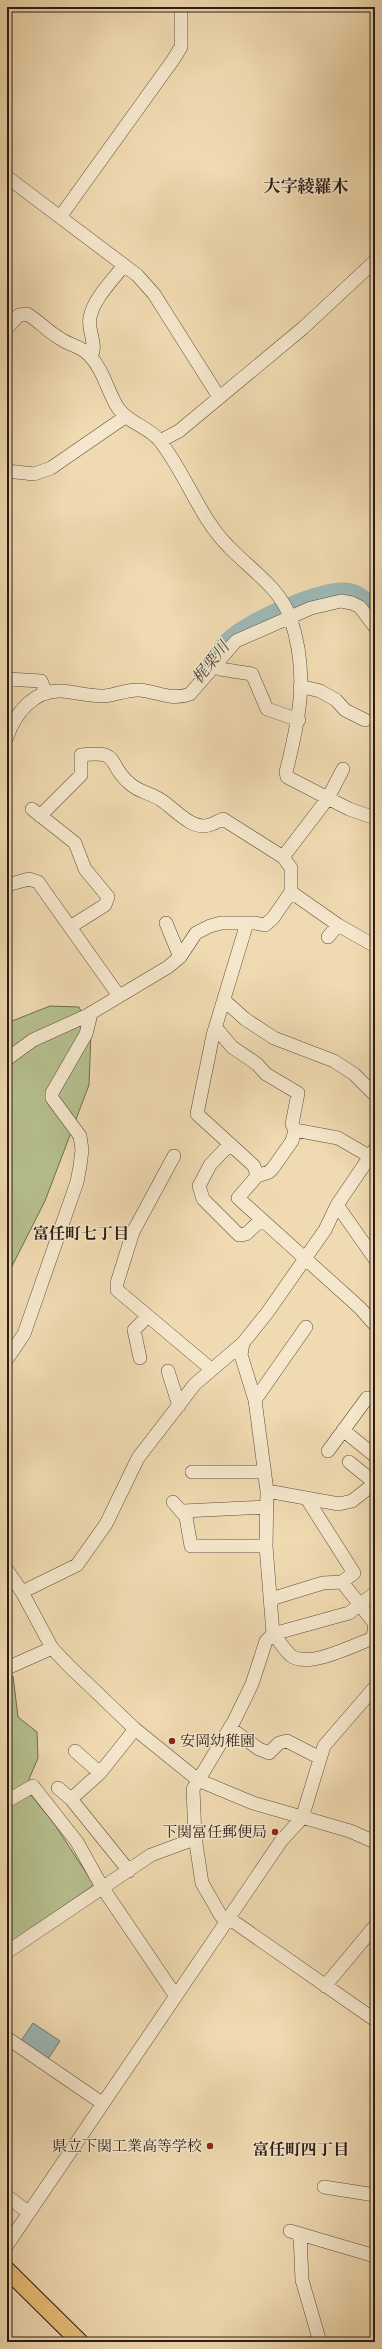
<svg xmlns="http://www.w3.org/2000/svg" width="382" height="2349" font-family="Cardo,'Noto Serif JP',serif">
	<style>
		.green { fill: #b6c08e; stroke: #706e52 }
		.water { fill: #9db8b5; stroke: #6f7a75 }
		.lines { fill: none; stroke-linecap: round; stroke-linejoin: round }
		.river { stroke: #9db8b5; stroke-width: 16 }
		.minor-casing { stroke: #5c4c3c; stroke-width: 14 }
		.major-casing { stroke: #2a1c15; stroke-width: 18 }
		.minor { stroke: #f5e7cc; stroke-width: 13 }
		.major { stroke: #e8bd78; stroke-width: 16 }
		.poi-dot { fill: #8f2418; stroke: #f5e7cc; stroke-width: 1.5 }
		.labels { text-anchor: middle; stroke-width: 3; stroke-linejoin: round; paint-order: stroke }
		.poi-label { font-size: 15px; fill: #2a1c15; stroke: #f5e7cc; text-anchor: end }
		.water-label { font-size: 16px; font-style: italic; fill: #4c4b45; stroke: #f5e7cc }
		.neighbourhood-label { font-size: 16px; font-weight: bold; fill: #2a1c15; stroke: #f5e7cc }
		.quarter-label { font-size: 17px; font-weight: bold; fill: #2a1c15; stroke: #f5e7cc }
	</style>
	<rect width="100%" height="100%" fill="#f0dab1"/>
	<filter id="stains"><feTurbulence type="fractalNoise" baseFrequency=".005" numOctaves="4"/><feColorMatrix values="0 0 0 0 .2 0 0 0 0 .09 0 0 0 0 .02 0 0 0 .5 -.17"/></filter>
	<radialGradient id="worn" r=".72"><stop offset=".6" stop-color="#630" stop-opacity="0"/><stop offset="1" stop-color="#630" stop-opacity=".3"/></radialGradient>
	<path class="green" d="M50,1006L79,1007L91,1034L89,1085L45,1201L7,1276V1023Z
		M13,1676L18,1717L37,1732L38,1758L29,1779L31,1795L55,1825L94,1885L7,1945V1678Z"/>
	<path class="water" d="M33,2023L60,2041L48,2059L21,2041Z"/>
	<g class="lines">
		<path class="river" d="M210,666C216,657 221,647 229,639C247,621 324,586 349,591C360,593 369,602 375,611"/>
		<g class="minor-casing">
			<path id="minor" d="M7,177L137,275L154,294L219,397
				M60,217L173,60L181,47V7
				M7,328L19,315L27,314C39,321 48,332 61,339C71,346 81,346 89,355C104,370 107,391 118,408C129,424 148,426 160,441C186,474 199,517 229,547C251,570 279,587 290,617C309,672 300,717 286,772L287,777L349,809L375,818
				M91,356C98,345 87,330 90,317C94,298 113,280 124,265
				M160,441L179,431L303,328L375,261
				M7,471L34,474L51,468L125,417
				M216,666L220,669L252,674L267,709L299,720
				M7,679L41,681L46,693
				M300,686L320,691L336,700L345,710L365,720
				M7,737C15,714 33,690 61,691C75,692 89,696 104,696C116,695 128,689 140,690C158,692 172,701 190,694L236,641L311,608L341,601L352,603L360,607L375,627
				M32,809L75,843L85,869L108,897L105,905L70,927
				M283,857L328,798L343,769
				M7,885L29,879L38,882L119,996
				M291,892L338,925L375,946
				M166,923L180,957
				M328,937L338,925
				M225,1001L245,1019L274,1038L334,1061L354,1074L375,1095
				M216,1028L232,1047L257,1064L266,1074L298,1093L292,1124L295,1130L292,1141L273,1168L269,1172L257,1176L254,1166L197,1114L213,1035L247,923
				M7,1059L33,1040L86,1016L168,967L180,957L196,933L210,926L221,923H255L265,925L273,918L291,892V868L283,857L223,819C218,821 214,824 209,825C192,831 174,808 161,800C151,793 140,793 129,783C106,763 122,750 81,755V775L40,816
				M295,1130L338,1138L369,1156L375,1155
				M230,1144L210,1165L199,1186L203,1199L239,1235L246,1234L261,1220
				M174,1156L133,1232L117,1283V1290L211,1369
				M257,1176L238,1198L360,1308L375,1325
				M337,1205L375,1259
				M140,1358L134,1330L147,1317
				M7,1359L24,1334L77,1182L80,1166L82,1150L80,1136L52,1098V1093L86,1034L90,1018L86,1016
				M168,1371L179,1406
				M255,1400L306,1327
				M343,1430L375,1456
				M328,1451L367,1398
				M349,1462L375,1483
				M192,1472H265
				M267,1491L339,1504L352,1501L375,1483
				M307,1499L354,1573L342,1582
				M173,1502L186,1517L191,1546H266
				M183,1511L267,1507
				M7,1570L22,1592L52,1648L69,1666L135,1729L198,1780L253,1803L350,1831L375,1842
				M22,1592L77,1565L106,1524L138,1458L195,1384L243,1343L267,1313L325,1230L337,1205L375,1149
				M271,1599L323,1583L342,1582L375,1624L373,1638C355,1645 311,1667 293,1657C286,1653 279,1640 273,1634L349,1613L375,1593
				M7,1668L52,1648
				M230,1728L259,1749L269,1753L279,1743L287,1741L320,1758
				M75,1751L100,1773
				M58,1788L71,1799L129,1871
				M71,1799L100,1773L135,1729
				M7,1801L33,1786L77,1842L102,1887L175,1995
				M230,1919L375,2020
				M227,1922L221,1916L202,1883L195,1837L193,1789L234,1721L252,1684L266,1641L273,1634L266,1546L267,1491L255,1400L241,1355L243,1343
				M7,1952L151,1855L189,1841L195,1837
				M325,1986L375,1926
				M7,2038L102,2103
				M324,2187L375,2195
				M7,2196L29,2213
				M290,2231L375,2256
				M300,2234L302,2280L320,2342
				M7,2245L281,1841L302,1818L324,1746L375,1687"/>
		</g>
		<g class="major-casing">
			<path id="major" d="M7,2270L80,2342"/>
		</g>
		<use href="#minor" class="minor"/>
		<use href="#major" class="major"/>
	</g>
	<g class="poi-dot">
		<circle cx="172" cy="1741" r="4"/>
		<circle cx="275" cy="1832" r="4"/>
		<circle cx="210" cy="2146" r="4"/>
	</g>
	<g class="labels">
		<g class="poi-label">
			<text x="180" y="1746" text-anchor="start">安岡幼稚園</text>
			<text x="267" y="1837">下関冨任郵便局</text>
			<text x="202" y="2151">県立下関工業高等学校</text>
		</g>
		<g class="water-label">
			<text transform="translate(210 662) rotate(-51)" y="6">梶栗川</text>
		</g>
		<g class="neighbourhood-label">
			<text x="81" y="1239">富任町七丁目</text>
			<text x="301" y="2155">富任町四丁目</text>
		</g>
		<g class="quarter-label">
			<text x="306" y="192">大字綾羅木</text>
		</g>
	</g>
	<rect width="382" height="2349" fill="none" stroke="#f0dab1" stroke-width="24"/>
	<rect x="8" y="8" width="366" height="2333" fill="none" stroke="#2a1c15" stroke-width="2"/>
	<rect x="12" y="12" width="358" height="2325" fill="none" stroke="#2a1c15"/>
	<rect width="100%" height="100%" filter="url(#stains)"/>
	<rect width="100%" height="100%" fill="url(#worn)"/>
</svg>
